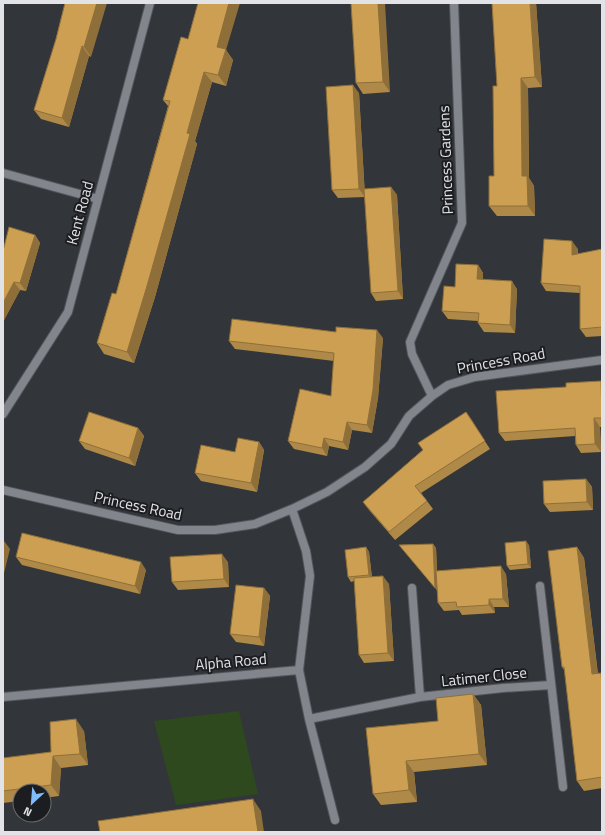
<svg xmlns="http://www.w3.org/2000/svg" width="605" height="835" font-family="'Titillium Web',sans-serif">
	<style>
		.green { fill: #2e491e }
		.lines { fill: none; stroke-linecap: round; stroke-linejoin: round }
		.street-casing { stroke: #525559; stroke-width: 10 }
		.street { stroke: #82868c; stroke-width: 8 }
		.wall { fill: #af8947 }
		.shaded-wall { fill: #8f6f39 }
		.building { fill: #cc9f52; stroke: #8f6f39 }
		.labels { text-anchor: middle; stroke-width: 4; stroke-linejoin: round; paint-order: stroke }
		.street-label { font-size: 15px; fill: #e1e3e6; stroke: #1c1d20 }
	</style>
	<rect width="100%" height="100%" fill="#32363b"/>
	<path class="green" d="M239,711L258,794L176,805L154,721Z"/>
	<g class="lines">
		<g class="street-casing">
			<path id="street" d="M3,173L98,199
				M432,396L412,354L410,342L462,223L454,3
				M3,414L68,312L150,3
				M3,490L178,530H215L255,524L292,509L327,492L365,467L391,444L409,416L432,396L448,385L475,377L602,360
				M292,509L306,551L310,576L299,670L309,719L335,820
				M540,586L563,787
				M412,588L420,697
				M3,697L299,670
				M309,719L420,697L503,688L551,685"/>
		</g>
		<use href="#street" class="street"/>
	</g>
	<path class="wall" d="M65,3L91,57L89,56L69,127L41,119L34,110L56,39Z
		M351,3L390,92L363,94L356,83Z
		M492,3H536L542,87L528,88L529,178L534,186L535,216H497L489,206L494,176L497,86Z
		M226,50L233,60L226,86L212,82L195,141L197,144L155,297L134,363L104,354L97,343L116,294L168,106L163,100Z
		M359,93L365,197L338,198L332,190Z
		M391,187L397,195L403,299L376,301L371,293Z
		M35,235L40,243L26,291L20,290L3,322V251Z
		M578,249V254L602,249V336L586,337L580,329V293L546,291L541,283Z
		M478,265L483,273V279L517,289L515,333L484,332L478,323V321L448,319L442,311L455,287Z
		M383,338L378,398L372,433L352,430L348,450L329,446L327,456L294,449L288,441L331,396L334,361L235,349L229,341Z
		M602,383V427H600L601,452L581,453L576,445L575,436L505,441L499,433L566,387Z
		M466,412L490,449L421,493L433,509L395,540L369,510L363,502Z
		M138,428L144,436L135,466L85,449L79,441Z
		M259,442L264,450L257,492L201,481L195,473L235,452Z
		M586,479L592,487L593,510L550,512L544,504Z
		M433,544L436,548L437,571L506,574L509,607H494L495,613L462,615L459,610L444,611L438,603V591L399,545Z
		M529,545L531,568L510,570L507,566Z
		M366,547L369,552L372,577L389,584L394,661L364,663L359,655L354,581L351,582L348,577Z
		M577,547L584,558L598,674L601,673L602,675V788L584,791L577,781L565,671L562,667Z
		M16,557L146,570L140,594L22,565Z
		M228,562L229,587L178,590L172,582Z
		M264,588L270,596L264,646L236,642L230,634Z
		M473,694L481,705L487,765L414,772L417,802L381,805L373,794L438,721Z
		M84,731L88,765L61,768L59,796L44,798V791H20V801L3,803V758L51,752Z"/>
	<path class="shaded-wall" d="M97,3H107L91,57L84,47Z
		M229,3H240L226,50L233,60L226,86L218,75L217,47Z
		M378,3H385L390,92L383,82Z
		M530,3H536L542,87L535,77Z
		M82,46L89,56L69,127L62,118Z
		M204,72L212,82L195,141L197,144L155,297L134,363L127,352L187,133Z
		M521,78L528,88L529,178L534,186L535,216L528,206L522,176Z
		M353,85L359,93L365,197L359,189Z
		M391,187L397,195L403,299L398,291Z
		M35,235L40,243L26,291L20,283Z
		M572,241L578,249L577,263L572,255Z
		M478,265L483,273V287L477,279Z
		M512,281L517,289L515,333L510,325Z
		M14,282L20,290L3,322V303Z
		M377,330L383,338L378,398L372,433L367,425Z
		M601,381L602,383V419V418Z
		M466,412L472,420L490,449L485,441Z
		M594,418L600,427L601,452L595,444Z
		M347,422L352,430L348,450L343,442Z
		M138,428L144,436L135,466L129,458Z
		M324,438L329,446L327,456L322,448Z
		M259,442L264,450L257,492L251,483Z
		M586,479L592,487L593,510L587,502Z
		M4,541L10,549L4,573L3,572V545Z
		M526,541L529,545L531,568L528,564Z
		M433,544L436,548L438,592L435,588Z
		M366,547L369,552L372,579L369,575Z
		M577,547L584,558L599,684L592,674Z
		M222,554L228,562L229,587L224,579Z
		M141,562L146,570L140,594L135,586Z
		M501,566L506,574L509,607L503,599Z
		M383,576L389,584L394,661L388,653Z
		M264,588L270,596L264,646L259,637Z
		M489,599L494,607L495,613L489,605Z
		M473,694L481,705L487,765L479,754Z
		M76,719L84,731L88,765L80,754Z
		M53,756L61,768L59,796L51,785Z
		M406,761L414,772L417,802L409,790Z
		M253,799L261,811L264,832H258Z"/>
	<path class="building" d="M65,3H97L84,47L82,46L62,118L34,110L56,39Z
		M198,3H229L217,47L226,49L218,75L204,72L187,133L190,134L147,286L127,352L97,343L112,293L116,294L170,101L163,100L181,37L188,39Z
		M351,3H378L383,82L356,83Z
		M492,3H530L535,77L521,78L522,176H527L528,206H489V176H494L493,86H497Z
		M353,85L359,189L332,190L326,87Z
		M391,187L398,291L371,293L364,189Z
		M9,227L35,235L20,283L14,282L3,303V251Z
		M544,239L572,241V255L602,249V327L580,329V286L541,283Z
		M456,264L478,265L477,279L512,281L510,325L478,323L479,313L442,311L444,286L455,287Z
		M232,319L336,332V327L377,330L373,390L367,425L347,422L343,442L324,438L322,448L288,441L300,389L331,396L334,353L229,341Z
		M601,381L602,418H594L595,444L576,445L575,428L499,433L496,391L566,387V383Z
		M89,412L138,428L129,458L79,441Z
		M466,412L485,441L415,486L427,501L389,532L363,502L423,450L418,443Z
		M238,438L259,442L251,483L195,473L201,445L235,452Z
		M586,479L587,502L544,504L543,481Z
		M22,533L141,562L135,586L16,557Z
		M526,541L528,564L507,566L505,543Z
		M433,544L435,588L399,545Z
		M366,547L369,575L348,577L345,550Z
		M577,547L592,674L601,673L602,686V777L577,781L564,667H562L548,551Z
		M222,554L224,579L172,582L170,557Z
		M501,566L503,599H489V605L457,607L456,602L438,603L436,571Z
		M383,576L388,653L359,655L354,578Z
		M236,585L264,588L259,637L230,634Z
		M473,694L479,754L406,761L409,790L373,794L366,728L438,721L436,698Z
		M76,719L80,754L53,756L51,785L3,791V758L51,752L50,722Z
		M253,799L258,832H100L98,821Z"/>
	<g class="labels">
		<g class="street-label">
			<text transform="translate(446 160) rotate(-92)" y="5">Princess Gardens</text>
			<text transform="translate(80 213) rotate(-75)" y="5">Kent Road</text>
			<text transform="translate(501 361) rotate(-10)" y="5">Princess Road</text>
			<text transform="translate(138 506) rotate(12)" y="5">Princess Road</text>
			<text transform="translate(231 662) rotate(-5)" y="5">Alpha Road</text>
			<text transform="translate(484 677) rotate(-6)" y="5">Latimer Close</text>
		</g>
	</g>
	<rect width="605" height="835" fill="none" stroke="#e1e3e6" stroke-width="8"/>
	<g transform="translate(32 803) rotate(206)"><circle r="19" fill="#1c1d20" stroke="#6b6c6f"/>
	<path d="M0-3L7 15L0 10L-7 15Z" fill="#81bcfa"/>
	<text y="-6" font-size="11" font-weight="bold" text-anchor="middle" fill="#e1e3e6">N</text>
	</g>
</svg>
